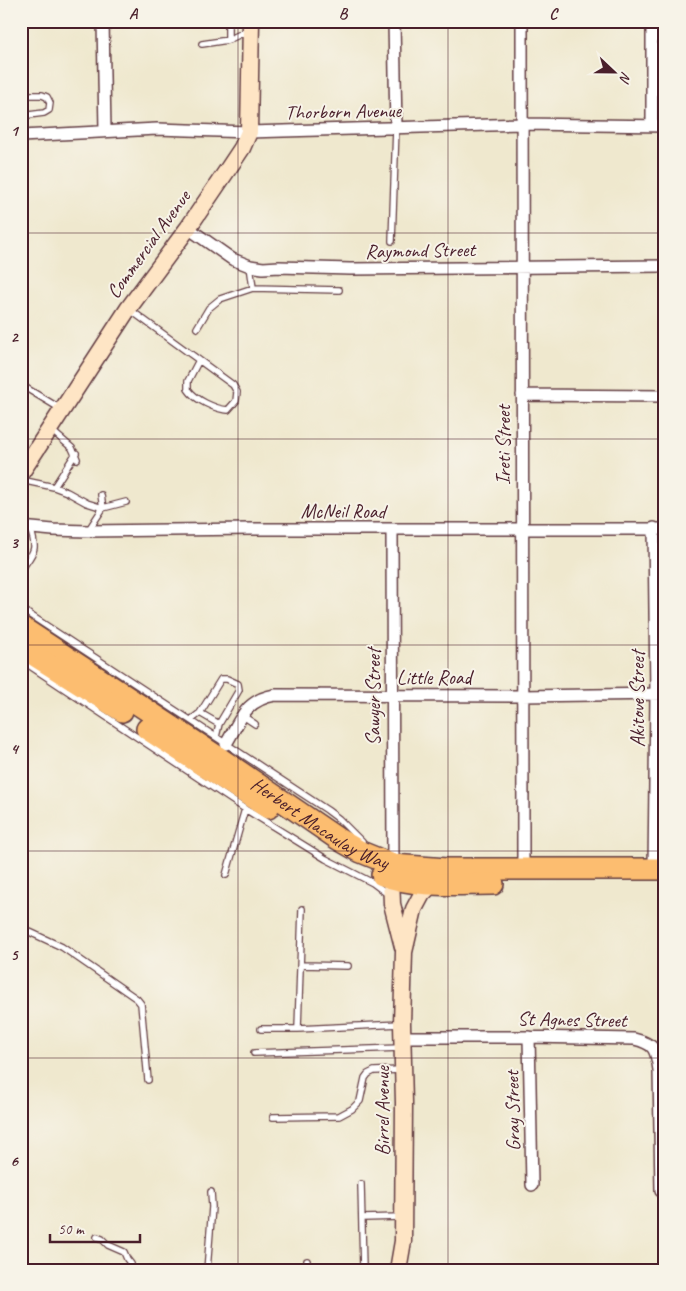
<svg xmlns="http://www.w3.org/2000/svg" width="686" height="1291" font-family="Caveat,sans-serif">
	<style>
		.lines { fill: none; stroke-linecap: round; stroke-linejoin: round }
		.lane-casing { stroke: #633d43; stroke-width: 8 }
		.street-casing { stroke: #633d43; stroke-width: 14 }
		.secondary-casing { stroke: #633d43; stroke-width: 19 }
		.highway-casing { stroke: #633d43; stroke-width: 24 }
		.lane { stroke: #fff; stroke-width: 5.5 }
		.street { stroke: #fff; stroke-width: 11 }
		.secondary { stroke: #fee5c5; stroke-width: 16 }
		.highway { stroke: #fcbd6f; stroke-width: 21 }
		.grid { fill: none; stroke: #4a1f2b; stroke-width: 1; stroke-opacity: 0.55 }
		.labels { text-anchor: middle; stroke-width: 4; stroke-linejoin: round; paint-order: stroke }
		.street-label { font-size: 20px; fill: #4a1f2b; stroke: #f7f3e8 }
		.neatline { fill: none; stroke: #4a1f2b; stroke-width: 2 }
		.grid-label { font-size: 16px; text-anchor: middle; font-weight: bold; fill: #4a1f2b }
	</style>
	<rect width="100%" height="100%" fill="#f7f3e8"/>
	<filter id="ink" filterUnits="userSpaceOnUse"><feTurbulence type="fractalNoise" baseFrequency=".02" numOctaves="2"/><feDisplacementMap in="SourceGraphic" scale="10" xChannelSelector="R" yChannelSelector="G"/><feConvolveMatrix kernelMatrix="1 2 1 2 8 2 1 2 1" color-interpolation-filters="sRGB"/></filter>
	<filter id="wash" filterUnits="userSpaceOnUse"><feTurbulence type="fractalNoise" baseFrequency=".0096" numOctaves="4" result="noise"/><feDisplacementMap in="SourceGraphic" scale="20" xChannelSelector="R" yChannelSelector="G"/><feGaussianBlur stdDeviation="1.12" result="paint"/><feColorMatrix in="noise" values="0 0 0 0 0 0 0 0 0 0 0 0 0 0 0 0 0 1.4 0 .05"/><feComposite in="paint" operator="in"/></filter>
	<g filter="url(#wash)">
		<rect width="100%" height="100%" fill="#efe8ce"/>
	</g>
	<g filter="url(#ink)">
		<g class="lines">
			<g class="lane-casing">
				<path id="lane" d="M228,40V21
					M202,44L228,40L249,30
					M21,95H42L47,97L50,103L49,110L44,113L21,116
					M392,241L396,128
					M250,266L253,288
					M129,309L233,385L237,392L236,401L228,410C215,409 195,400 188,389V381L199,360
					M197,328L209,308L220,299L253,288L339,290
					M21,385L61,409
					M51,430L72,448L77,459
					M21,480L54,487L67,492L87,503L103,508L126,502
					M54,487L76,453
					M88,531L103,508L101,495
					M21,570C34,551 38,551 30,528
					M21,609L327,810L339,819L362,842
					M21,660L245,809L326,859L373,883L389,895
					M200,713L221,679H227L238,684L239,690L219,724
					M243,716L255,724
					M191,720L200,713L219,724L216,737
					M226,875L245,809
					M21,928L62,947L137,999L141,1004L148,1080
					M301,965L348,966
					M261,1029H298L400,1024
					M298,1029L302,909
					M254,1053L401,1048
					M273,1117L339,1116L352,1109L360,1101L365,1078L368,1074L374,1071L402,1070
					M361,1184L363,1270
					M363,1218L401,1217
					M97,1237L102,1239L108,1245L124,1252L127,1259L131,1264V1270
					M307,1261L308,1270
					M207,1270L212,1207L211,1192"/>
			</g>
			<g class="street-casing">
				<path id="street" d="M103,21L105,131
					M394,21L396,128
					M522,21C524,304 520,587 523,869
					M652,126V21
					M21,136L157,129L249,132L522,124L665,126
					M188,228L232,259L250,266L263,268L279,267L350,269L665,266
					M522,395L665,396
					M21,527L53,530L88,531L252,529H665
					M392,530L393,865
					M226,744C241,719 245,700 275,695L521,696L665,694
					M654,869L656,694L654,528
					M403,1037H529L634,1039C655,1044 656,1049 659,1070L661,1191
					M529,1037L532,1185"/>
			</g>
			<g class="secondary-casing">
				<path id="secondary" d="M21,473L128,309L188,228L228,169L242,148L249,132L251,21
					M391,878L392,904L403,947
					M398,1270L403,1241L404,1103L402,1024L404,952L414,909L422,894L431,885"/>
			</g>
			<g class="highway-casing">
				<g id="highway">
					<path id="s1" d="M21,627L221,759L338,839L361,852L393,865L447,869H665"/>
					<path d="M21,647L122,711"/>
					<path d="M147,729L268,808"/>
					<path d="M382,875C417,888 456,884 493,884"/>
				</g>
			</g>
			<use href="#lane" class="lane"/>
			<use href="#street" class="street"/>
			<use href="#secondary" class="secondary"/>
			<use href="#highway" class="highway"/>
		</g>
	</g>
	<path class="grid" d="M238,21V1270M448,21V1270M21,233H665M21,439H665M21,645H665M21,851H665M21,1058H665"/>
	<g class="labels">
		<g class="street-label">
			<text transform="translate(343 111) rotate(-1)" y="7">Thorborn Avenue</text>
			<text transform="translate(148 244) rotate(-54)" y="7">Commercial Avenue</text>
			<text transform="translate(420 250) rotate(-1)" y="7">Raymond Street</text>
			<text transform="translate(503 445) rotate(-90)" y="7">Ireti Street</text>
			<text x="343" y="518">McNeil Road</text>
			<text x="434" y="684">Little Road</text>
			<text transform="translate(373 697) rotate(-90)" y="7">Sawyer Street</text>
			<text transform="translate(637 699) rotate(-90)" y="7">Akitove Street</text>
			<text dy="7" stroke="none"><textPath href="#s1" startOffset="358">Herbert Macaulay Way</textPath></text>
			<text transform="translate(572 1019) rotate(1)" y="7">St Agnes Street</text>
			<text transform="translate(382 1111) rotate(-90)" y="7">Birrel Avenue</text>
			<text transform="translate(512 1111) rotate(-91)" y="7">Gray Street</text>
		</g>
	</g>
	<rect width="686" height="1291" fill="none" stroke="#f7f3e8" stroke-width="55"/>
	<g transform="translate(614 72) rotate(112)" stroke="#f7f3e8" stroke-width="4" paint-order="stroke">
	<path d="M0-4L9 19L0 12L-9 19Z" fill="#4a1f2b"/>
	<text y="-8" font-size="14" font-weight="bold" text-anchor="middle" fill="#4a1f2b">N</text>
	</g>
	<path d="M50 1234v8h90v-8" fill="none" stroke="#4a1f2b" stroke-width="2.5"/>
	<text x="58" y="1234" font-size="15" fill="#4a1f2b" stroke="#f7f3e8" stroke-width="4" paint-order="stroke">50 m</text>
	<rect x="28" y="28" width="630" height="1236" class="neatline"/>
	<g class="grid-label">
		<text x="133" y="19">A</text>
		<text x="343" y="19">B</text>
		<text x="553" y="19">C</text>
		<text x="14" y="136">1</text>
		<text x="14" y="342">2</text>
		<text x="14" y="548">3</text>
		<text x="14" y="754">4</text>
		<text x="14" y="960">5</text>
		<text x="14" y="1166">6</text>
	</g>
</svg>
